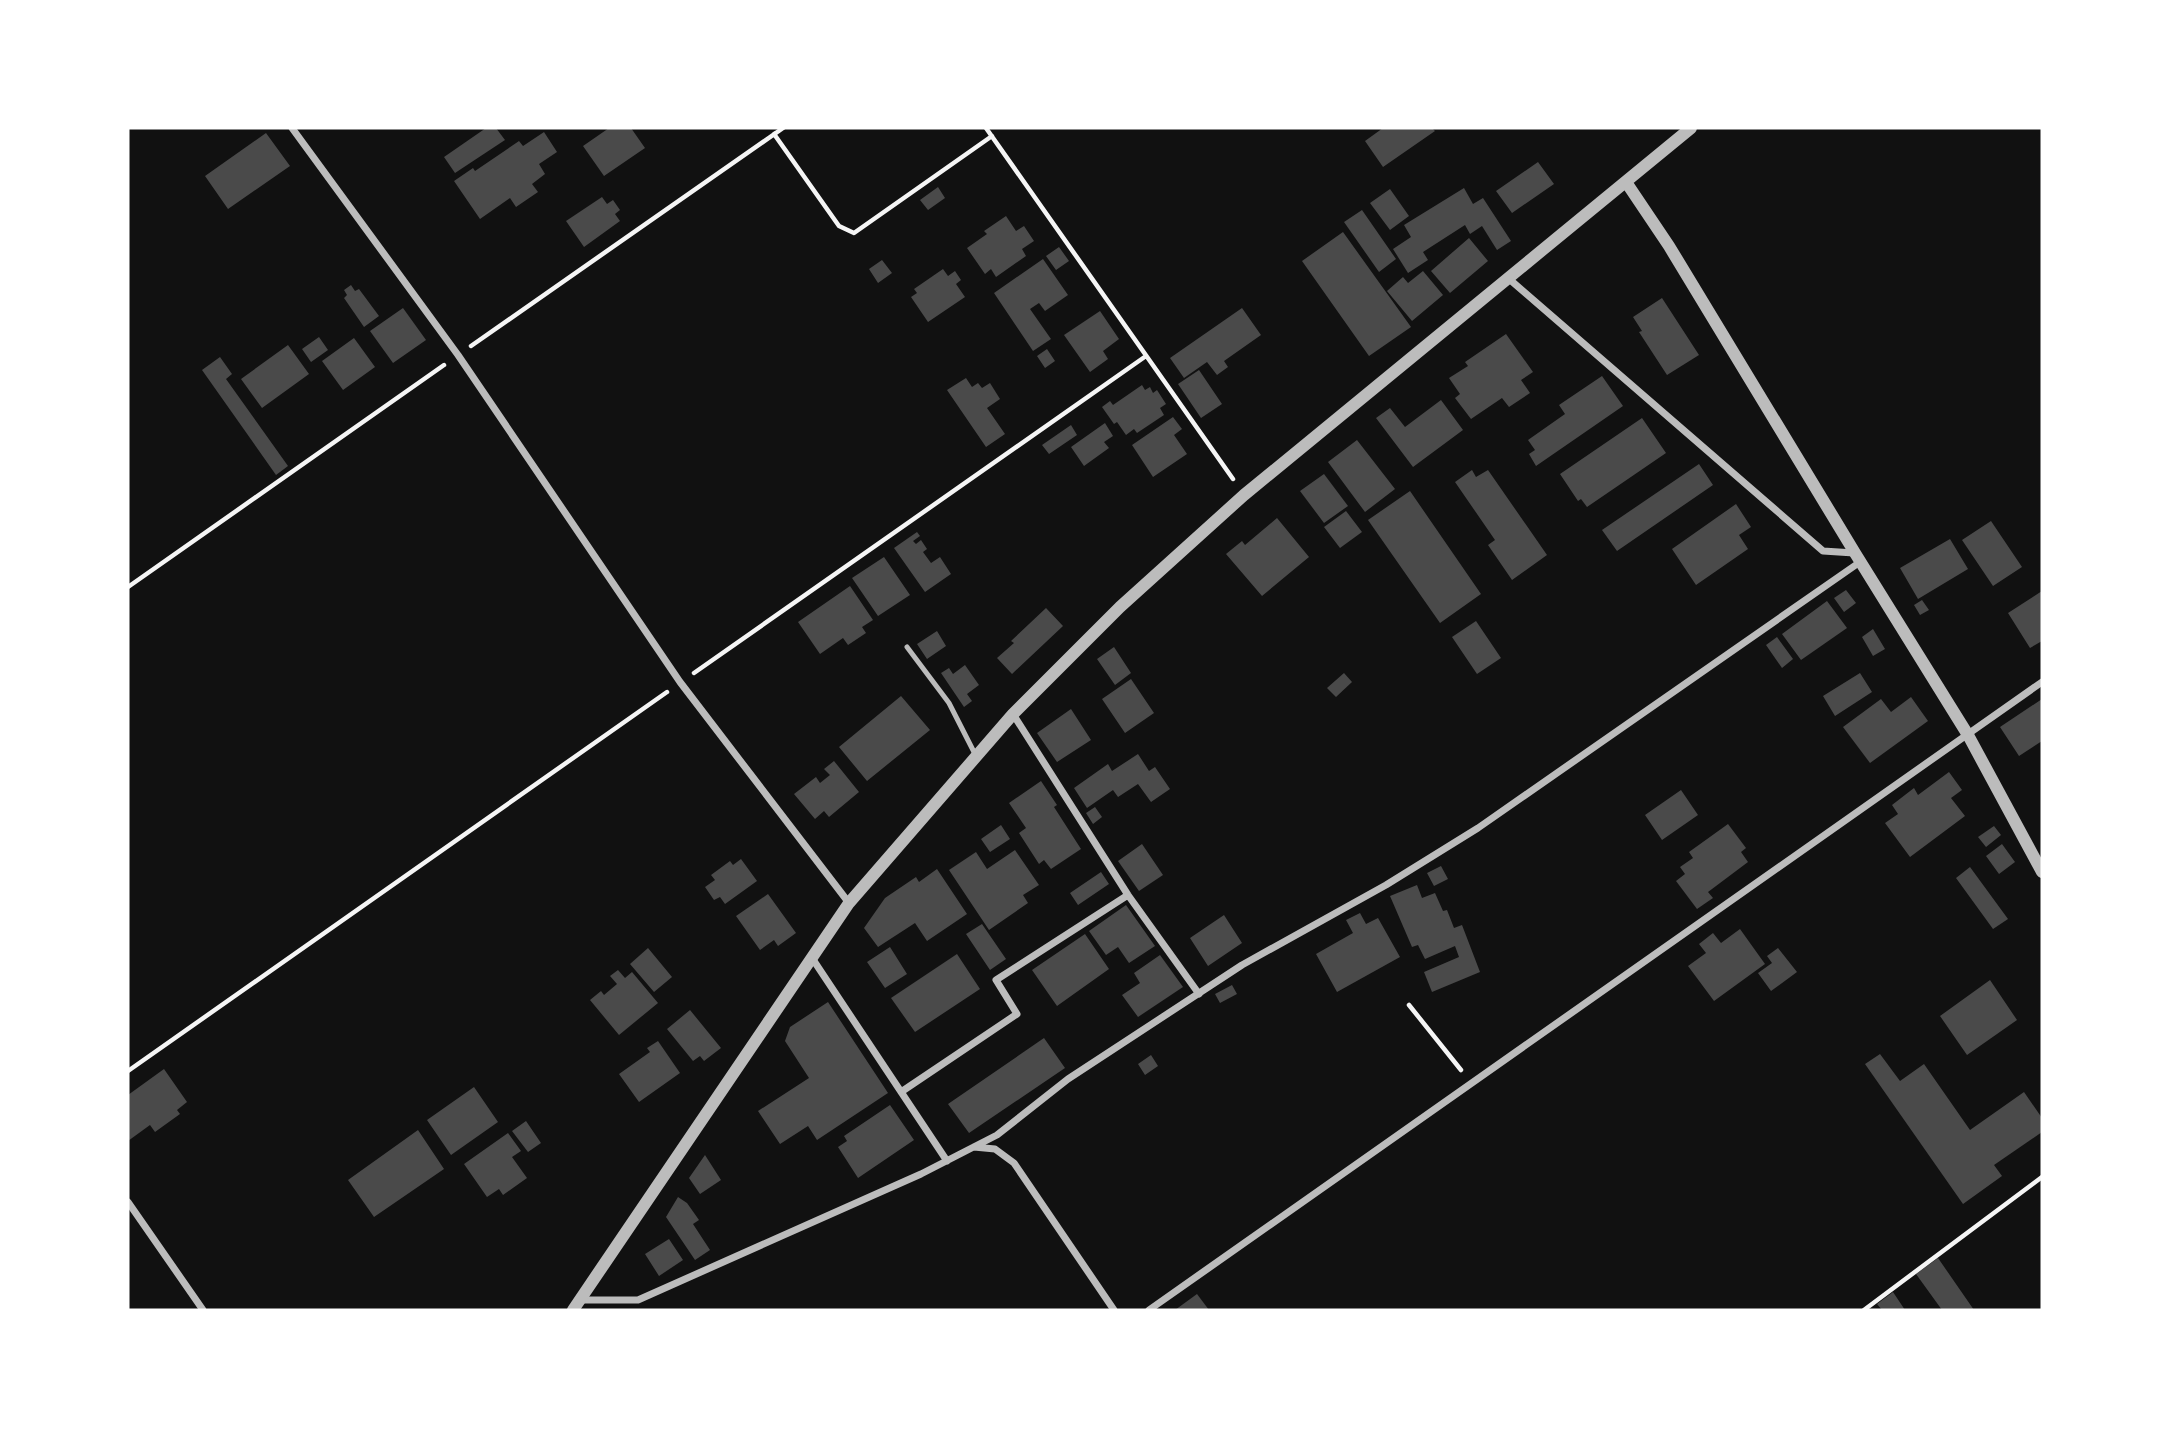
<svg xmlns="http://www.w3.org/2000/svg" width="2170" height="1438" font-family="Commissioner,sans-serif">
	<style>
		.building { fill: #4a4a4a }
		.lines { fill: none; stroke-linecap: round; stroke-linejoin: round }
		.path { stroke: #f5f5f5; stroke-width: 4.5 }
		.service { stroke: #bcbcbc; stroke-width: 5 }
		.minor { stroke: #bcbcbc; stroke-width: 7 }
		.tertiary { stroke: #bcbcbc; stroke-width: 12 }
	</style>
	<rect width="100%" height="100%" fill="#111"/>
	<path class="building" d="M486,128H496L505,140L455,173L444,157Z
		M609,128H631L645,148L604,176L583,146Z
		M1383,128H1432L1435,131L1383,167L1365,141Z
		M544,132L557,152L539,164L545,174L532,184L538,192L516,207L510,198L480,219L454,181L473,168L475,171L519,141L523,146Z
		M266,133L290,166L228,209L205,176Z
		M1538,162L1554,184L1512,213L1496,191Z
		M938,187L945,198L928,210L920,200Z
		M1464,188L1473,204L1483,198L1511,241L1497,250L1482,226L1470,234L1465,225L1423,252L1428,260L1408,273L1393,249L1411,237L1404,225Z
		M1390,189L1409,216L1390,230L1370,203Z
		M602,197L607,204L613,200L620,210L615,214L620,221L584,247L566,221Z
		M1362,210L1396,259L1379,272L1344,222Z
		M1006,216L1016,231L1024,226L1034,241L1022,249L1026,256L996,277L991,269L985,274L967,248L987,234L984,231Z
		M1343,232L1411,327L1369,356L1302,261Z
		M1469,238L1488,261L1450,293L1431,271Z
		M1059,247L1069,261L1056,270L1046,256Z
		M1043,259L1068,295L1045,311L1039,303L1030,309L1051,339L1033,351L994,293Z
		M882,260L892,273L878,283L869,269Z
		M943,269L948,276L955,271L961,280L956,284L965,297L928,322L911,297L917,293L914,289Z
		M1423,271L1443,295L1412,321L1387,291L1403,277L1408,283Z
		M351,285L355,291L359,289L379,316L364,327L344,298L347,295L344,290Z
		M1662,298L1699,355L1667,375L1639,332L1642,331L1633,317Z
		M403,308L426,340L393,363L370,331Z
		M1242,308L1261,335L1224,361L1228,367L1217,375L1207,362L1184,378L1170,358Z
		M1100,311L1119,339L1103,351L1108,359L1090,372L1064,335Z
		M1506,334L1533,372L1521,380L1530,393L1509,407L1502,398L1471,419L1455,398L1460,394L1449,378L1468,366L1465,362Z
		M319,337L328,350L311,362L302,349Z
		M354,338L375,367L343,390L322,361Z
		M288,345L309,374L262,408L241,379Z
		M1047,349L1055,361L1045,368L1037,356Z
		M220,357L232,374L226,379L288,466L276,475L202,370Z
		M1199,370L1222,404L1201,418L1178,384Z
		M1602,376L1623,406L1536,466L1529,454L1535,450L1528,440L1565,414L1559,405Z
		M966,378L972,387L978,383L982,388L990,383L1000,399L987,408L1005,434L986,447L947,390Z
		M1142,385L1145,390L1150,387L1153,393L1157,390L1166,404L1160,408L1164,415L1137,433L1134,429L1126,435L1117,422L1114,424L1102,407L1110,401L1113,405Z
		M1441,400L1463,430L1413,467L1376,418L1390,408L1405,427Z
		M1173,417L1182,429L1174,435L1187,454L1153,477L1132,445Z
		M1642,418L1666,453L1587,507L1581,499L1578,501L1560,474Z
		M1105,423L1113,436L1104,442L1109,448L1084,466L1071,447Z
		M1071,425L1077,435L1049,454L1042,445Z
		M1357,440L1395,489L1365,512L1328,462Z
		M1699,464L1713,485L1617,551L1602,530Z
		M1472,470L1476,477L1488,470L1547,555L1512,580L1488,545L1495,540L1455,482Z
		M1324,474L1348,506L1324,523L1300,491Z
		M1410,491L1481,594L1440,623L1368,520Z
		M1736,504L1751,527L1739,535L1748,549L1696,585L1672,549Z
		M1346,511L1362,532L1340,548L1324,527Z
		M1277,518L1309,557L1262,596L1226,554L1242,541L1245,545Z
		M1991,521L2022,567L1993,586L1962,540Z
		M917,532L920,536L913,541L916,544L921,540L927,549L923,552L931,563L940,557L951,574L925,592L894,548Z
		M1950,539L1968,569L1918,599L1900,568Z
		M884,557L910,595L878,616L852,578Z
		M850,586L873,620L862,627L866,633L848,645L843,638L820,654L798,622Z
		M1846,590L1856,603L1844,612L1834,598Z
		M2042,591V641L2030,648L2008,613Z
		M1922,600L1929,610L1920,615L1914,605Z
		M1827,601L1847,628L1801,660L1782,634Z
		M1046,608L1063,626L1012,674L997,658L1014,643L1011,641Z
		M1476,621L1501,658L1477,674L1452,637Z
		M1873,629L1885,649L1873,656L1862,637Z
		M937,631L946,646L927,659L917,644Z
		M1777,637L1793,659L1782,668L1766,645Z
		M1114,647L1131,673L1115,685L1097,659Z
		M965,665L979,685L967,694L972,701L964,707L941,673L949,668L953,674Z
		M1344,673L1352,682L1336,697L1327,688Z
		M1860,673L1872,692L1835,716L1823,696Z
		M1131,679L1154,713L1125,733L1102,699Z
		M901,696L930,730L867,781L839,747Z
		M1911,697L1928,721L1870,763L1843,727L1881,699L1891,712Z
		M2042,699V741L2019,756L2000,727Z
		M1071,709L1091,740L1057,762L1037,733Z
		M1138,754L1149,771L1155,767L1170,789L1151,802L1138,784L1118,797L1113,790L1087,808L1074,788L1108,764L1112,771Z
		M834,761L859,792L829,817L824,811L815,819L794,794L816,777L820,783L830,775L824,769Z
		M1949,772L1962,790L1951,798L1965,816L1910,857L1885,823L1898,814L1892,805L1914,788L1918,795Z
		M1041,781L1057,805L1054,807L1081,849L1051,869L1044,860L1039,864L1019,833L1026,828L1009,803Z
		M1681,790L1698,815L1662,840L1645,815Z
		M1095,807L1102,817L1093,824L1086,813Z
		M1728,824L1746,848L1741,852L1748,862L1708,892L1713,898L1697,909L1676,881L1685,874L1680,867L1693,858L1689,852Z
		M1001,825L1010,839L990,852L981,839Z
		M1994,826L2001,835L1986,847L1978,837Z
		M1142,844L1163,875L1139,891L1118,861Z
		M2002,844L2015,862L1999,874L1986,856Z
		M1015,850L1039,885L1023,895L1028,903L989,930L949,870L976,852L987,869Z
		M741,859L757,881L725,904L720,897L714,900L705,887L715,880L711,875L730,861L733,865Z
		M1441,866L1448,879L1434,886L1427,873Z
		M1970,867L2008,919L1993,929L1956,878Z
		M937,869L967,914L927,941L915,923L878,947L864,928L885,898L916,877L919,882Z
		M1101,872L1109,884L1078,905L1070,893Z
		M1417,885L1422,898L1435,893L1443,911L1447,910L1454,928L1462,925L1480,972L1432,992L1424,972L1459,957L1455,946L1425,959L1418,945L1412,947L1390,896Z
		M768,894L796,933L778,946L774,940L760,950L736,916Z
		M1126,905L1155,946L1129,963L1118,947L1106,955L1089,931Z
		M1360,913L1366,924L1378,918L1400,957L1337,992L1316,954L1353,933L1346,920Z
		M1224,915L1242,943L1208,966L1190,938Z
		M982,924L1006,959L990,970L966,934Z
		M1740,929L1765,964L1714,1001L1688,966L1706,953L1699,944L1713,933L1721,943Z
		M1085,934L1109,969L1057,1006L1032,970Z
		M890,947L907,974L885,988L867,962Z
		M648,948L672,977L654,992L630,964Z
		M1778,948L1797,972L1771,991L1758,973L1772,963L1767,956Z
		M957,954L980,989L915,1032L891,998Z
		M1160,955L1183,987L1138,1017L1122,995L1140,983L1134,973Z
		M618,970L625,978L632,972L658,1003L619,1035L590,1000L601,991L604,995L617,984L610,976Z
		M1990,980L2017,1020L1967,1055L1940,1016Z
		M1232,985L1237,994L1220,1003L1215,994Z
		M828,1002L888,1093L817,1140L808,1126L780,1144L758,1111L809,1078L785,1041L790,1027Z
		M690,1010L721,1048L704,1061L700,1056L693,1061L667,1029Z
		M1044,1038L1065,1068L969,1133L948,1104Z
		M658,1041L680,1073L639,1102L619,1074L650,1052L647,1048Z
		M1880,1054L1900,1081L1924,1064L1970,1130L2024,1092L2042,1118V1132L1994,1165L2002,1176L1963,1204L1865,1064Z
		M1151,1055L1158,1066L1145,1075L1138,1064Z
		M164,1069L187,1102L177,1110L180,1114L155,1132L150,1125L128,1141V1095Z
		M474,1087L498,1122L451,1155L427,1120Z
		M890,1105L914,1140L858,1178L838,1147L847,1141L844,1136Z
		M526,1121L541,1143L528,1152L512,1131Z
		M418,1130L444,1169L374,1217L348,1180Z
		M508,1133L521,1151L512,1157L527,1178L503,1195L499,1189L487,1197L464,1164Z
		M705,1155L721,1180L700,1194L689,1178Z
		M678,1197L687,1203L699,1220L693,1224L710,1250L695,1260L666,1217Z
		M669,1239L683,1260L659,1276L645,1254Z
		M1938,1258L1974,1310H1942L1916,1274Z
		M1893,1292L1905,1310H1882L1877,1304Z
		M1197,1294L1209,1310H1175Z"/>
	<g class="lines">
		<path class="path" d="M986,128L1233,479
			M774,134L839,226L854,233L992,136
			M471,346L783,128
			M128,587L444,365
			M694,673L1146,356
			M1409,1005L1461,1070
			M128,1071L667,692
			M1864,1310L2042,1177"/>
		<path class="service" d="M907,647L949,703L976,756"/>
		<path class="minor" d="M292,128L458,355L680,682L849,903
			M1508,278L1823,551L1854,553
			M1013,714L1128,895L1199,994
			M812,958L947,1161
			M901,1092L1017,1014L996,980L1128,895
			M974,1147L995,1149L1014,1163L1114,1310
			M128,1202L203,1310
			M581,1300H638L921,1174L997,1135L1068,1079L1242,965L1386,885L1478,828L1860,562
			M1149,1310L2042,682"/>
		<path class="tertiary" d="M1626,182L1669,246L1855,553L1968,735L2042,872
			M573,1310L849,903L1013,714L1120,607L1244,495L1691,128"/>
	</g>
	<rect width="2170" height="1438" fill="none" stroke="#ffffff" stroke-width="259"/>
</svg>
